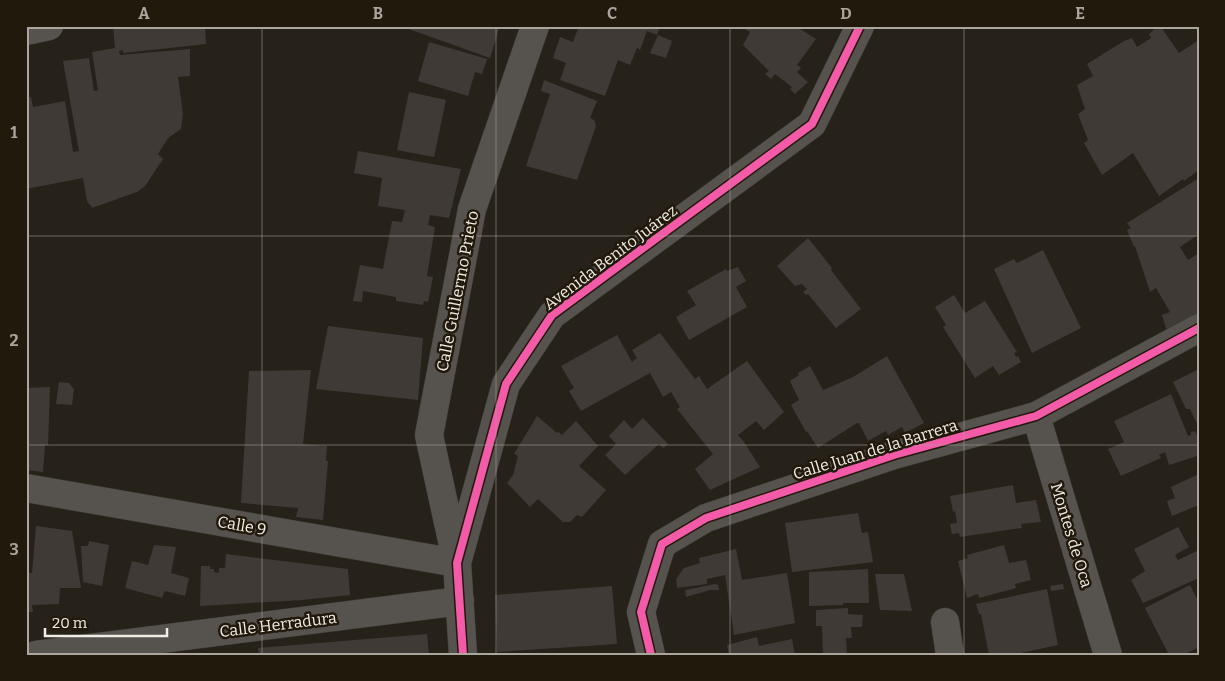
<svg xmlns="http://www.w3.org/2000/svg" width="1225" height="681" font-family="Bitter,serif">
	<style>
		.building { fill: #3f3a35 }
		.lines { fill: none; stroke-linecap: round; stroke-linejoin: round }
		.minor-casing { stroke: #3f3c36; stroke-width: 29 }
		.minor { stroke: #56524d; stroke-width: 28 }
		.cycleway-casing { stroke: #21190c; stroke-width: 11 }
		.cycleway { stroke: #f35aa7; stroke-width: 8 }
		.grid { fill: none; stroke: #aba69d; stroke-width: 1; stroke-opacity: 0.55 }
		.labels { text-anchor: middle; stroke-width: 5; stroke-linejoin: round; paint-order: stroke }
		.street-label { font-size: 16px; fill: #f2ede4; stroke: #21190c }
		.neatline { fill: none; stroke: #aba69d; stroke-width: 2 }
		.grid-label { font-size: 16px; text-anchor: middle; font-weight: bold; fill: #aba69d }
	</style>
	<rect width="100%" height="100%" fill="#26221a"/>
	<path class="building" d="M113,26H205L206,44L123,53V50L119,51L120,55L190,49V76L178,77L183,114L181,129L168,138L158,154L163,159L145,186L137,192L92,208L87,201L83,178L26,189V98L31,97L33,107L65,101L73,152L79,151L63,61L89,58L94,91L98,90L92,52L115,48Z
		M407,26H500L490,58L406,28Z
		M579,26H660L657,35L647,31L640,50L637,48L630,65L618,60L605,96L560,80L566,63L553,58L560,37L573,42Z
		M744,26H795L816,39L797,65L801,68L797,72L808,82L795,94L790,89L792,87L775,74L771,79L765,74L769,71L743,45L750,32L743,28Z
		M1161,27L1179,53L1199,40V170L1184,181L1183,179L1159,196L1133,153L1102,175L1084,143L1088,140L1078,114L1085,109L1077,85L1093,76L1087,64L1124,41L1132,38L1137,47L1151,38L1149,34L1156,28L1157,30Z
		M658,35L672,41L666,58L650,53Z
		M429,42L487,59L482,74L475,72L468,96L418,81Z
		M544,80L597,101L590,118L594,120L596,126L577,180L526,166L550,94L541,91Z
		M409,92L446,100L434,157L397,150Z
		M358,151L461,169L449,218L430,215L428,225L435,227L427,276L433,277L428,302L424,301L423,305L396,301V297L363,291L362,302L353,301L360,265L383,269L392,221L402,222L405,210L378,206L382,178L354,173Z
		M1199,178V234L1180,247L1188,260L1199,253V315L1168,335L1162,315L1170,312L1156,288L1150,292L1135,246L1134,247L1127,230L1131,228L1127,223Z
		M808,238L832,268L831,270L861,309L836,328L808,294L806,295L803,292L807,289L802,284L795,286L777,266Z
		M1043,250L1081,328L1032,353L994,269L1014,259L1017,263Z
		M738,267L746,281L736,287L747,307L689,340L676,317L696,305L687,291L726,269L727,271Z
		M954,295L965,313L985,301L1017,352L1014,353L1016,357L1018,356L1021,362L999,375L993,366L975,378L943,327L946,325L935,307Z
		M328,326L423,338L418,400L316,389Z
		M660,333L695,379L699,376L707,389L747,361L784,412L764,430L756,421L738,435L744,442L760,467L710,490L695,469L713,454L677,409L680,407L671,392L663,397L650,373L581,411L569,391L574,388L561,366L617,335L632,362L637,358L632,350Z
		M887,356L924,423L905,433L902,427L888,435L886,431L868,441L859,423H857L818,448L807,431L806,432L791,405L799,400L790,381L799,375L798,373L810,366L823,390L853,377Z
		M1199,369V428L1190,409H1186L1173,382Z
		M311,370L303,444L327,446L326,461H328L323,520L296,517L298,508L241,503L249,371Z
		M59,382L69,383L74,389L72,405L56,404Z
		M50,387L48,445H45L43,472L26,470V388Z
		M1171,394L1188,436L1191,435V432L1195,431L1199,439V454L1197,456L1169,465L1165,452L1159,455L1161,458L1121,476L1108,449L1124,442L1114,421Z
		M537,416L557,433L559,432L562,435L576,421L598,446L579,466L606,490L582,517L577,515L570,522H563L538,499L530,507L507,483L513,475L518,456L514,454Z
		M643,418L668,444L663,448L659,444L625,475L605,455L616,444L609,436L624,420L632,429Z
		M1199,474V505L1172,516L1167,501L1175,498L1171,487Z
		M1013,485L1016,503L1036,500L1041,522L1021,524L1022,528L960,537L959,533L952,534L950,524L957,523L955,511L953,512L950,496Z
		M858,513L862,533L868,532L873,562L792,572L785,523Z
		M36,526L72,531L81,588H60L59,604L32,605L33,612H26V573H32Z
		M1178,527L1189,547L1175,555L1178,560L1199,550V578L1143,603L1131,580L1145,571L1134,549Z
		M89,541L109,545L102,586L83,582L81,546H88Z
		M154,545L176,547L171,573L189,578L185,596L165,591L162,598L125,588L132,561L148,565Z
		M1004,545L1009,563L1026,560L1031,580L1015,584L1016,588L979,598L978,594L967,598L958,561L968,558L967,555Z
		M736,549L742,580L787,573L795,623L734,635L725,575L707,579V584L677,588L676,579L684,568L700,563L699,558Z
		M226,554L348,569L350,595L302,600L200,606L201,566H210V569H214V572L219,573V568H225Z
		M868,569L869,603H843V605L809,606V572Z
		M875,574H904L912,611L880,610Z
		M715,584L718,585L719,590H710L686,597L685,590Z
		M1063,584L1064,589L1051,591L1050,586Z
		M1190,585L1199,603V647L1184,655H1169L1145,608Z
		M612,586L617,644L497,652L495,595Z
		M1047,589L1058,645L1011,655H989L981,614H979L976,604Z
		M848,608V614L863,615L862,627H851L852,638H846L847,655H823L822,626H816V610Z
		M427,634L429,655H259L258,648Z
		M757,637L759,646L792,639L795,655H729L727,645Z"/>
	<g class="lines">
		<g class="minor-casing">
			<path id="minor" d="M26,31L49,26
				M1036,416L1108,655
				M26,488L457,563
				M456,559L429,435L472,209L535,26
				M945,622L950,655
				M36,655L460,601
				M463,655L457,563L506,384L552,315L812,124L860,26
				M651,655L641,612L662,544L706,518L894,455L1036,416L1199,328"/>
		</g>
		<use href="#minor" class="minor"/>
		<g class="cycleway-casing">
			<path id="cycleway" d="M463,655L457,563L506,384L552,315L812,124L860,26
				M651,655L641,612L662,544L706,518L894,455L1036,416L1199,328"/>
		</g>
		<use href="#cycleway" class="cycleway"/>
	</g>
	<path class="grid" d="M262,26V655M496,26V655M730,26V655M964,26V655M26,236H1199M26,445H1199"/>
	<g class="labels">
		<g class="street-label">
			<text transform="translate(610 257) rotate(-37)" y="6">Avenida Benito Juárez</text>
			<text transform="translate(457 291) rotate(-79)" y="6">Calle Guillermo Prieto</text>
			<text transform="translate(875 449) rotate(-17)" y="6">Calle Juan de la Barrera</text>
			<text transform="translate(242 525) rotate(10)" y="6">Calle 9</text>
			<text transform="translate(1072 535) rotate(73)" y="6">Montes de Oca</text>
			<text transform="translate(278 624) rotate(-7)" y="6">Calle Herradura</text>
		</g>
	</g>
	<rect width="1225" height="681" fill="none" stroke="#21190c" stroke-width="55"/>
	<path d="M45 628v8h122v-8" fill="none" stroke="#f2ede4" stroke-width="2.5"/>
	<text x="52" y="628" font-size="15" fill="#f2ede4" stroke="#21190c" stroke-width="4" paint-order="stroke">20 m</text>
	<rect x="28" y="28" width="1170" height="626" class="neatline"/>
	<g class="grid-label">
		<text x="144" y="19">A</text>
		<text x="378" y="19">B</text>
		<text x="612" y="19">C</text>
		<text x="846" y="19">D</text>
		<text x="1080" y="19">E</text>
		<text x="14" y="138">1</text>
		<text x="14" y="346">2</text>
		<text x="14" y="555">3</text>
	</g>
</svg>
